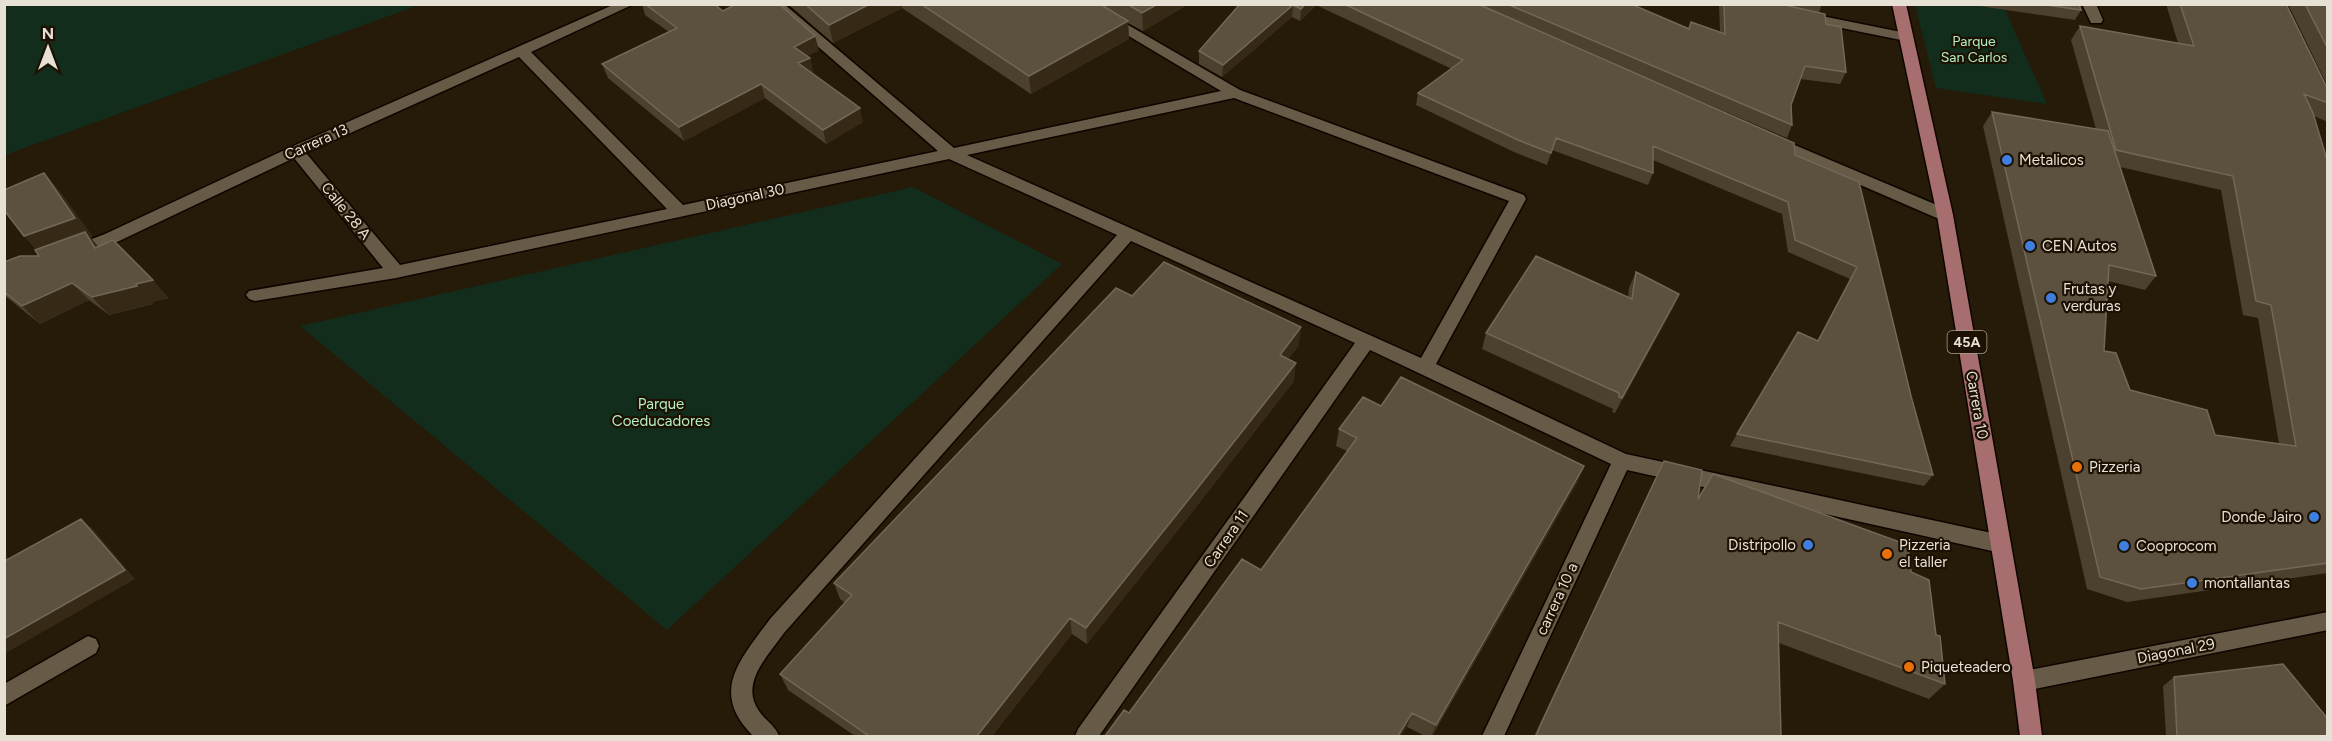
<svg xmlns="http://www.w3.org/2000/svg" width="2332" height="741" font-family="Figtree,sans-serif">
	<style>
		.green { fill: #132d1d }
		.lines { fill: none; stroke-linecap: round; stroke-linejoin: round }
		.minor-casing { stroke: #0e0500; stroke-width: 3 }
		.primary-casing { stroke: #0e0500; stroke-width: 3 }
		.minor { fill: #675a46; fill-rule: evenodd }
		.primary { fill: #a76e6f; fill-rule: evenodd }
		.wall { fill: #4c402e; fill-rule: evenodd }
		.shaded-wall { fill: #362a17 }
		.building { fill: #5c513f; stroke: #726857; stroke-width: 1.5 }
		.shop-dot { fill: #3f7fe0; stroke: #1c1102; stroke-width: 2 }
		.food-dot { fill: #e8710a; stroke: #1c1102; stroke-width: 2 }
		.labels { text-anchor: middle; stroke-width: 4.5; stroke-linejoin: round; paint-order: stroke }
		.far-park-label { font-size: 14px; fill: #b2efc5; stroke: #1c1102 }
		.shield { fill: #1c1102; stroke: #aaa295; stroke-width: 1.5 }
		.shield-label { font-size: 14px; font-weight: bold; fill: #e7e0d4 }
		.street-label { font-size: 15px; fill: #e7e0d4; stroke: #1c1102 }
		.poi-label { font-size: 15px; fill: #e7e0d4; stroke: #1c1102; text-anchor: start }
		.park-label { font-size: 15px; fill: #b2efc5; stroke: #1c1102 }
	</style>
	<rect width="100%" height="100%" fill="#261a08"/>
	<path class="green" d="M5,4H419V5L5,155Z
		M1915,5H2003L2047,104L1936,88Z
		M913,187L1062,264L667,630L300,326Z"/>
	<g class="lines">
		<g class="minor-casing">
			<path id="minor" d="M615,4H634L531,52L683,205L938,151L769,4H784L954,148L1221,91L1075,4H1092L1240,90L1524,195L1526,199L1436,364L1626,454L2001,535L2008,538L2011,544L2008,550L2001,553L1627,470L1504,736H1482L1611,464L1370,350L1099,736H1075L1078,729L1355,343L1131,241L784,633C769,655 739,683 759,711C765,720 775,725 779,736H753C709,692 740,660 770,619L1117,235L949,159L396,278L255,301L249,299L246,295L249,291L383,268L294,158L117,242L74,258L68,256L66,252L68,248L105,234L291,147ZM519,57L667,209L400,265L306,153ZM1234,98L1509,201L1421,358L967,155Z
				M2082,4H2096L2103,20L2101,23H2091Z
				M1802,12L1906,33L1913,37L1906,41L1797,19L1795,16Z
				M1773,136L1951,211L1953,215L1951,219H1939L1768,145L1765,141Z
				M2328,612V630L2024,691L2016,688L2013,681L2016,674L2024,671Z
				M88,636L96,639L99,646L96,653L4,706V684Z"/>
		</g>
		<g class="primary-casing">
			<path id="primary" d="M1892,4H1906L1953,215L2035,681L2042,736H2020L2013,681L1937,215Z"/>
		</g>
		<use href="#minor" class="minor"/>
		<use href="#primary" class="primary"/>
	</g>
	<path class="wall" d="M642,4H714L723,11L819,50L807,56L810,58L813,72L811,73L863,122L826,144L765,98L684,141L608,78L602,64L669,32L645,15Z
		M788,4H1189L1143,31L1128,23L1129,39L1031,94L902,8L833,43Z
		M1240,4H1631L1689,28L1691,22L1720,32L1719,4H1822L1819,12L1826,24L1846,72L1840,84L1800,79L1791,105L1792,125L1787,138L1607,61L1795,155L1859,182L1911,396L1933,475L1924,486L1730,446L1737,434L1817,341L1850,279L1788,252L1782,214L1653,160V173L1648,185L1552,150L1547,165L1514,152L1416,105L1418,93L1452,69L1316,5L1300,21L1292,17L1222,77L1199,64V51Z
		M1965,4H2079L2081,10L2075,20Z
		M2166,4H2286L2328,90V122L2314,116L2328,163V573L2127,602L2087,589L1983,126L1992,112L2096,129L2071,40L2080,26L2178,43ZM2120,167L2221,190L2243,315L2258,318L2279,444L2215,435L2130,390L2104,351L2108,281L2145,290L2156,276Z
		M2288,4H2328V87Z
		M44,173L60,192L92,236L90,237L98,246L169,298L152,302L153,304L109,315L89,300L40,324L4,295V262L39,256L37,250L24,236Z
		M1636,272L1679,294L1672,310L1615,413L1612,412L1613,409L1482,349L1486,333L1628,297L1629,288Z
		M1132,296L1299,345L1288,359L1294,381L1189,516L1087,644L1072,634L992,736H855L788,690L780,674L845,603L840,599L834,583Z
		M1381,406L1584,466L1577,483L1432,736H1425L1407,727L1261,570L1347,451L1336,446L1339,429Z
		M1664,461L1698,499L1911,572L1936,635L1945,684L1929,699L1779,643L1781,736H1534Z
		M2174,677L2328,736H2166L2163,686Z"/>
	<path class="shaded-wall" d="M870,4H902V8L833,43L829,25Z
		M1158,4H1189L1143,31L1142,13Z
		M1305,4H1316L1300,21L1301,9Z
		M1293,5L1292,17L1222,77L1223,65Z
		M1128,21L1129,39L1031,94L1029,76Z
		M815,36L819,50L798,61L794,47Z
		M810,58L813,72L802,78L798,63Z
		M761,84L765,98L684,141L679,127Z
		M860,108L863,122L826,144L823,130Z
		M44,173L60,192L92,236L90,237L101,250L42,255L24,236Z
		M153,280L169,298L152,302L153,304L109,315L92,297Z
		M72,283L89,300L40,324L22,306Z
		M1679,294L1672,310L1615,413L1622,398Z
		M1301,327L1299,345L1278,373L1280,355Z
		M1296,363L1294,381L1189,516L1087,644L1086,628Z
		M1584,466L1577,483L1431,736L1436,725Z
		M81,519L92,528L135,579L4,654V639Z
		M4,553L17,570L4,559Z
		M1070,618L1072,634L992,736H977Z
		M1412,713L1407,727L1401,736H1398Z"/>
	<path class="building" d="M645,4H714L723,11L736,4H779L815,36L794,47L810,58L798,63L860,108L823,130L761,84L679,127L602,64L677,28Z
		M805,4H870L829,25Z
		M921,4H1100L1128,21L1029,76Z
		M1127,4H1158L1142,13Z
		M1240,4H1305L1301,9L1293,5L1223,65L1199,51Z
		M1344,4H1478L1794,143L1795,155L1859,182L1911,396L1933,475L1737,434L1798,332L1818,341L1857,267L1795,240L1788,202L1653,146V173L1556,138L1551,153L1518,140L1418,93L1463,60Z
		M1507,4H1631L1689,29L1691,22L1725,34L1724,4H1780L1825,14L1826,24L1841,27L1846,72L1805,66L1791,105L1792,125Z
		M2040,4H2079L2081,10Z
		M2180,4H2286L2328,90V103L2304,94L2313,113L2328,163V563L2141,589L2100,577L1992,112L2108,131L2156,276L2109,265L2104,351L2116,353L2130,390L2207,410L2215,435L2296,446L2271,305L2256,301L2233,176L2116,150L2080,26L2194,46Z
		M2305,4H2328V49Z
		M44,173L75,218L24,236L4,210V190Z
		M85,232L95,248L113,240L153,280L136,284L137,286L92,297L72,283L22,306L4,292V262L20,256H39L35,250Z
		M1536,256L1632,299L1636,272L1679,294L1622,398L1619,397V393L1486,333Z
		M1164,262L1301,327L1280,355L1296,363L1189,499L1086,628L1070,618L977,736H869L780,674L852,595L834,583L1116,288L1132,296Z
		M1401,377L1584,466L1436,725L1412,713L1398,736H1105L1124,710L1129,713L1242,559L1261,570L1357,438L1339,429L1363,397L1381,406Z
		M1664,461L1702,470L1698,499L1713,474L1908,545L1911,572L1929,580L1936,635L1940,636L1945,684L1778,622L1781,736H1536L1540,726Z
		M81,519L125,570L4,639V559L5,561Z
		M2283,664L2328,719V736H2177L2174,677Z"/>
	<g class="shop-dot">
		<circle cx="2007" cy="160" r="6"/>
		<circle cx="2030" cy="246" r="6"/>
		<circle cx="2051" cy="298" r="6"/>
		<circle cx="2314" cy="517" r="6"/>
		<circle cx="1808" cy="545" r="6"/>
		<circle cx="2124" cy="546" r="6"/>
		<circle cx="2192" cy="583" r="6"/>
	</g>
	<g class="food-dot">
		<circle cx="2077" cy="467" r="6"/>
		<circle cx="1887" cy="554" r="6"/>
		<circle cx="1909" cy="667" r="6"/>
	</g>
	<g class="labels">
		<g class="far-park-label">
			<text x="1974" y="46">Parque<tspan x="1974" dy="16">San Carlos</tspan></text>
		</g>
		<rect class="shield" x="1947.5" y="331" width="39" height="22" rx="4.5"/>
		<g class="shield-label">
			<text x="1967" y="347">45A</text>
		</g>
		<g class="street-label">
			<text transform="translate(316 142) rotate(-24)" y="5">Carrera 13</text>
			<text transform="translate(745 197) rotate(-12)" y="5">Diagonal 30</text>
			<text transform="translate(346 211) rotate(51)" y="5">Calle 28 A</text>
			<text transform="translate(1977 405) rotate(80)" y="5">Carrera 10</text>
			<text transform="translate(1226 539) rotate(-55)" y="5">Carrera 11</text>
			<text transform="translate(1557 599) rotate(-65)" y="5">carrera 10 a</text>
			<text transform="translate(2176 651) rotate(-11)" y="5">Diagonal 29</text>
		</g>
		<g class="poi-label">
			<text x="2019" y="165">Metalicos</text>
			<text x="2042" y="251">CEN Autos</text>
			<text x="2063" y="294">Frutas y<tspan x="2063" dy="17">verduras</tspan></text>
			<text x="2089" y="472">Pizzeria</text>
			<text x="2302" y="522" text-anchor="end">Donde Jairo</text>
			<text x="1796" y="550" text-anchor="end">Distripollo</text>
			<text x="1899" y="550">Pizzeria<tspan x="1899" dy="17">el taller</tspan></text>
			<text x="2136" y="551">Cooprocom</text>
			<text x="2204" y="588">montallantas</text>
			<text x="1921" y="672">Piqueteadero</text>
		</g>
		<g class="park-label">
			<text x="661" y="409">Parque<tspan x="661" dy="17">Coeducadores</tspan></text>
		</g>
	</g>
	<rect width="2332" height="741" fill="none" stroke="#e7e0d4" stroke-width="12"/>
	<g transform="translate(48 48)" stroke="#1c1102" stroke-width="4.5" paint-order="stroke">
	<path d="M0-4.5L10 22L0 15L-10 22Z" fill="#e7e0d4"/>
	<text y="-9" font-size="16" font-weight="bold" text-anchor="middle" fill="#e7e0d4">N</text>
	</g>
</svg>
